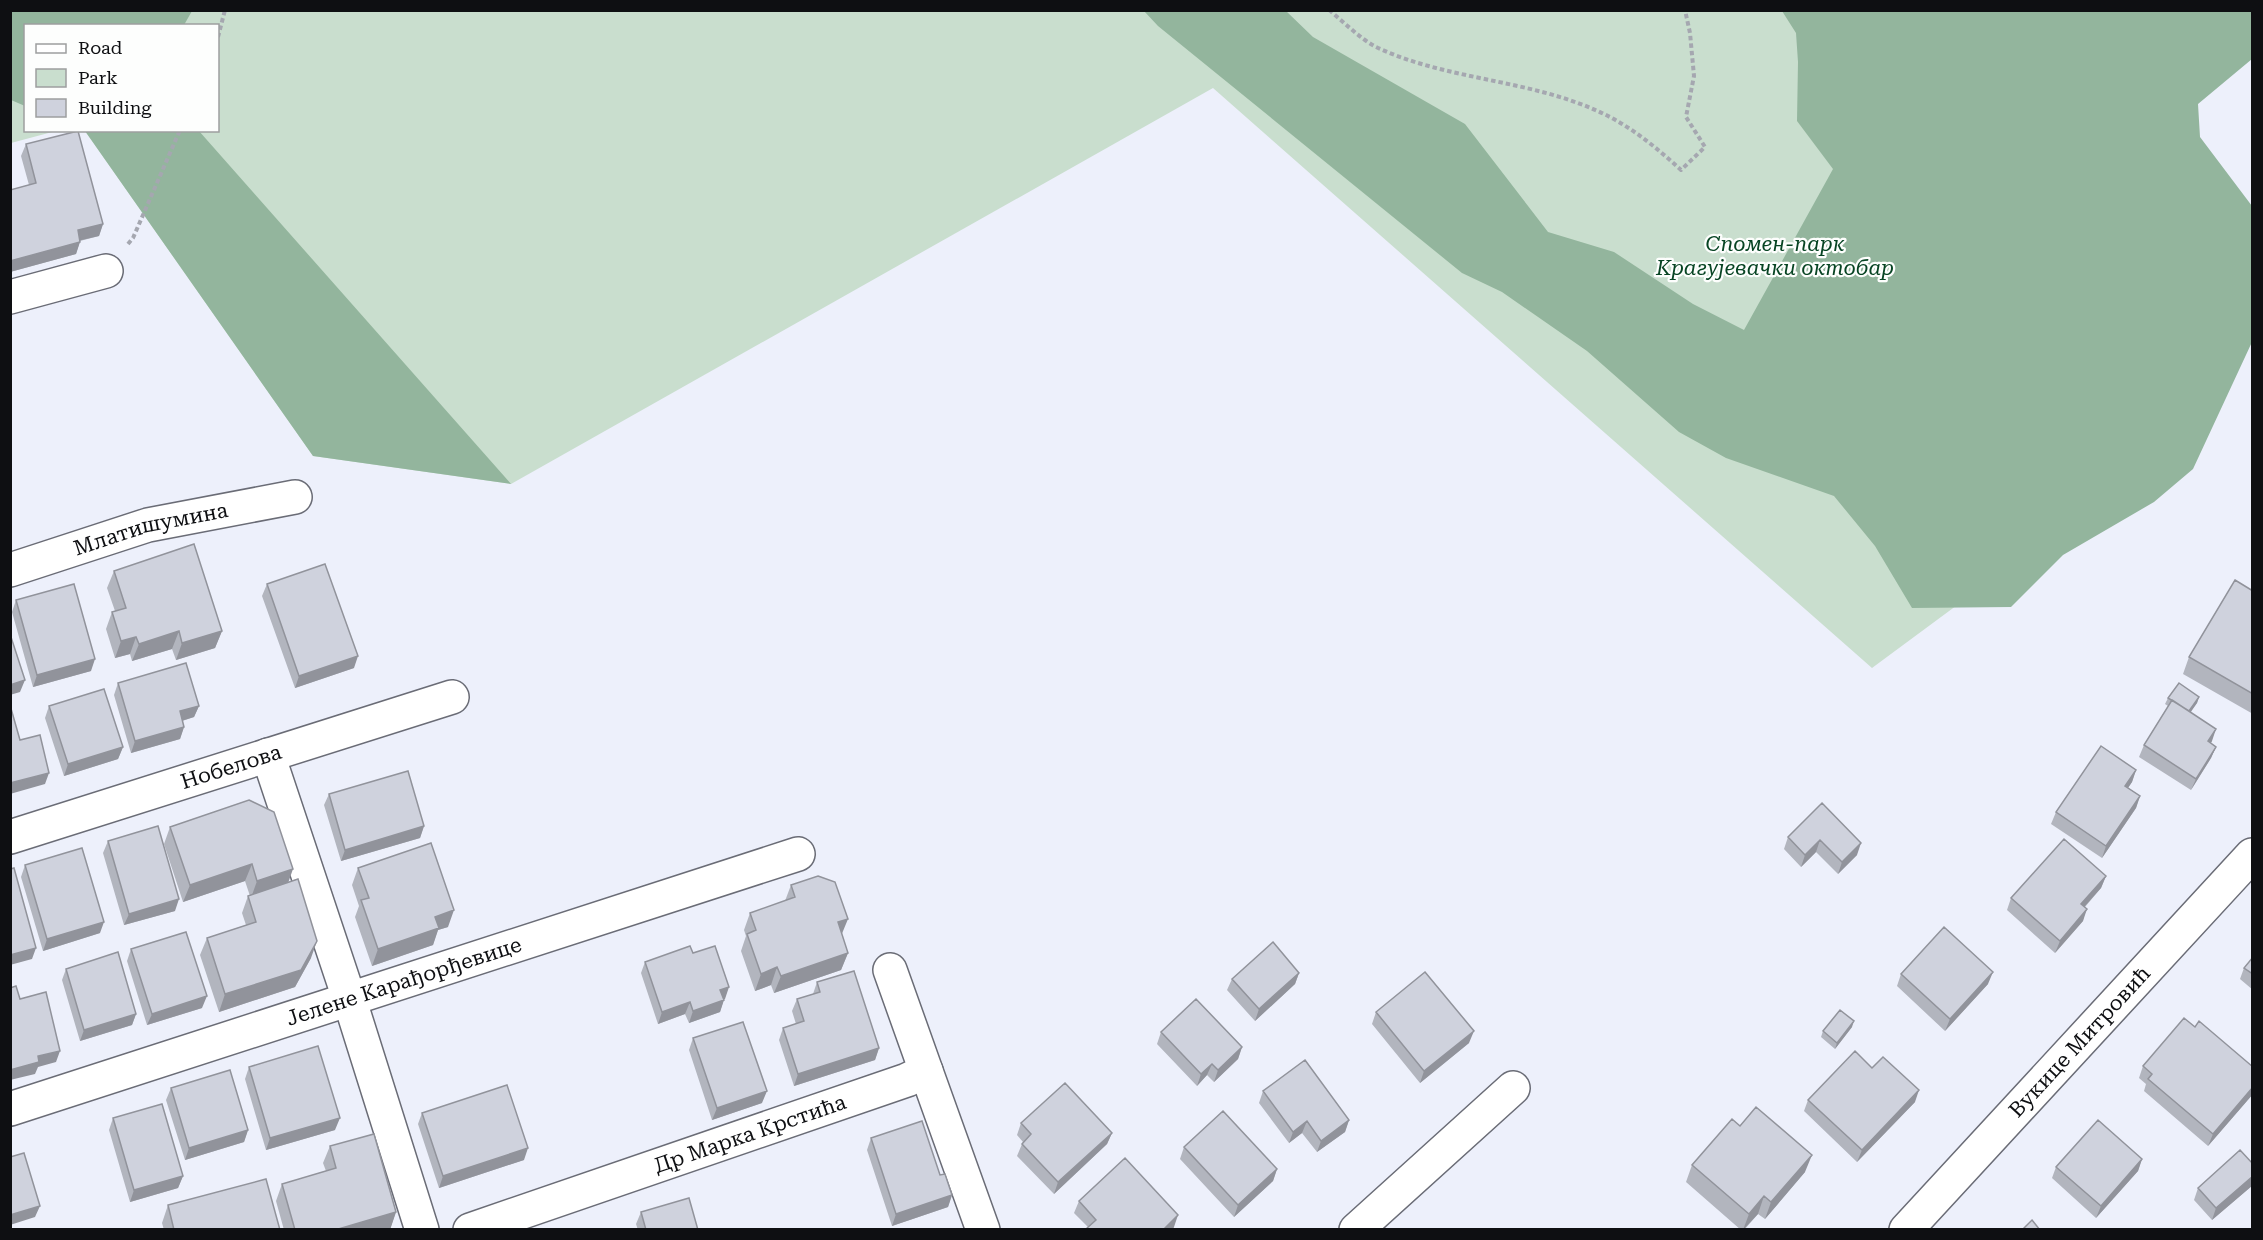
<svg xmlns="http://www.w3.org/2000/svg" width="2263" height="1240" font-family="'Roboto Serif',serif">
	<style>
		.green { fill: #c9dece }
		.forest { fill: #93b59d }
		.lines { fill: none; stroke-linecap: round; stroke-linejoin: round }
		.minor-casing { stroke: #6a6c76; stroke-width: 36 }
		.path { stroke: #a5a7b0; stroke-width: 4; stroke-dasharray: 4.5 3; stroke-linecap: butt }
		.minor { stroke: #fff; stroke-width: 33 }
		.wall { fill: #b2b5be }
		.shaded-wall { fill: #91939b }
		.building { fill: #cfd2dd; stroke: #91939b; stroke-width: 1.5 }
		.labels { text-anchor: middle; stroke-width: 4.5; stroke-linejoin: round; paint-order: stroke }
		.park-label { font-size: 21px; font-style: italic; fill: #074423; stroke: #fdfefd }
		.street-label { font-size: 21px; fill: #0e0f12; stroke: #fdfefd }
	</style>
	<rect width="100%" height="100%" fill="#edf0fb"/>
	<path class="green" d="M11,11H2089L2087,509L1872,668L1213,88L511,484L313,456L85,131L218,130V26H26V130L56,131L11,143Z"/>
	<path class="forest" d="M11,10H192V11L184,25L26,26L25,106L11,100Z
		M1144,11H1286L1313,37L1465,124L1548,232L1614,252L1693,304L1744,330L1833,169L1797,121L1798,62L1796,33L1782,11H2252V59L2198,104L2200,137L2252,206V342L2193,469L2154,502L2063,555L2011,607L1912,608L1875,546L1834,496L1726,458L1679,432L1587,351L1502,292L1462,273L1158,26Z
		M85,131H199L511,484L313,456Z"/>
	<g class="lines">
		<g class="minor-casing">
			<g id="minor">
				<path d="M10,297L106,271"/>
				<path id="s1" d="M10,570L148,525L295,497"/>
				<path d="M268,755L349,998L422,1230"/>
				<path id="s2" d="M10,837L452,697"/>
				<path d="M926,1071L983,1230"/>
				<path id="s3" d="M10,1109L798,854"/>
				<path id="s4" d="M470,1230L907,1080L926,1071L890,970"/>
				<path d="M1356,1230L1513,1088"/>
				<path id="s5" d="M1906,1230L2252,855"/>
			</g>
		</g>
		<path class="path" d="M1329,10C1344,22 1359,38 1376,47C1448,81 1532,79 1604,114C1633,128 1658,149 1681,170L1705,147L1686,117L1694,76L1690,33L1685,10
			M218,37L225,10
			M128,244L133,238L180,130"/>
		<use href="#minor" class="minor"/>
	</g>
	<path class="wall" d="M26,144L103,224L99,236L80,241L76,254L10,272V190L29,185L21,156Z
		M114,571L222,631L215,648L176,660L172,649L132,661L130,654L115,658L106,629L112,612L115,611L107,588Z
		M267,584L354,668L295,688L262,596Z
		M2253,591V714L2183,674L2189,657Z
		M16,600L91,671L33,687L12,612Z
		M118,683L199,706L194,717L182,721L184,727L180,739L131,753L114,695Z
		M2199,697L2197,703L2190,712L2212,741L2211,743L2216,747L2211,758L2191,790L2139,757L2144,745L2168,706L2165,704L2168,698Z
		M49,706L123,747L118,759L64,776L45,718Z
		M2136,770L2132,782L2128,788L2140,796L2136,808L2102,858L2051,824L2056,812Z
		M329,794L424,826L420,838L341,861L324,805Z
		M249,800L288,883L311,958L295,987L219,1012L200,955L207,938L246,925L242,913L248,896H250L245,881L183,902L164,844L170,827Z
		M1822,803L1857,855L1838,874L1816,852L1801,867L1784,849L1788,837Z
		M108,841L175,911L124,925L103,853Z
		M25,865L100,933L43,951L21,877Z
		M358,868L448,927L438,930L433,945L372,966L355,917L359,906L352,885Z
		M2106,876L2101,888L2085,907L2083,921L2055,953L2007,910L2011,898Z
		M791,885L842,935L848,953L841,970L774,993L771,985L755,991L741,951L746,936L744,930L750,913L785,901Z
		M131,949L202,1008L147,1025L127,961Z
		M693,953L725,999H724L720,1012L689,1023L685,1014L658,1024L641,973L645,962Z
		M2253,957V990L2240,979L2244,968Z
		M66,969L136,1014L132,1025L80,1041L62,980Z
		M1299,973L1295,984L1255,1021L1227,990L1232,979Z
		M1901,974L1988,984L1945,1031L1897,986Z
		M817,982L879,1048L875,1060L794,1086L779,1040L783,1028L796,1024L792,1011L797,999L813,994Z
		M1376,1012L1469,1043L1420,1083L1372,1024Z
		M1852,1027L1835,1049L1821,1037L1823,1031Z
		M2195,1027L2253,1067V1094L2208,1146L2144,1091L2146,1084L2139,1078L2143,1066Z
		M1161,1032L1242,1047L1238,1059L1214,1082L1207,1075L1197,1086L1157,1044Z
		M693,1038L762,1103L712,1120L689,1050Z
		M249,1067L335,1130L266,1150L245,1079Z
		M1872,1068L1915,1102L1857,1162L1804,1111L1808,1100Z
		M171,1088L248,1130L244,1142L185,1160L166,1100Z
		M1263,1091L1349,1120L1345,1132L1317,1152L1302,1133L1289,1143L1259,1103Z
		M422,1113L524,1160L439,1188L418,1124Z
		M113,1118L183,1176L178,1188L130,1202L109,1130Z
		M1021,1123L1112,1133L1107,1144L1054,1194L1017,1156L1022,1144L1023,1142L1017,1135Z
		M1740,1126L1805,1172L1765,1219L1758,1214L1744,1230H1741L1686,1182L1692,1165Z
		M871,1138L940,1175L952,1195L948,1207L892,1226L867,1150Z
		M330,1146L396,1212L390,1229L284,1230L276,1201L282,1184L326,1171L323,1163Z
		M1184,1147L1277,1169L1273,1181L1234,1217L1180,1159Z
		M2142,1159L2138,1171L2096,1218L2052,1178L2056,1167Z
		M2253,1164V1185L2212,1220L2194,1200L2198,1188Z
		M1079,1201L1174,1227L1172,1230H1086L1088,1227L1074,1213Z
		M168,1205L280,1230H164L162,1223Z
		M641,1212L698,1230H638L636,1224Z"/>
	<path class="shaded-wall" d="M103,224L99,236L73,242L78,230Z
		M80,242L76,254L10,272V261Z
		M179,631L172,649L132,661L139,644Z
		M222,631L215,648L176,660L182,643Z
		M136,637L130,654L115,658L121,641Z
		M358,656L354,668L295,688L299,676Z
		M95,659L91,671L33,687L37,675Z
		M25,680L20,692L10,695V685Z
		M2199,697L2197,703L2186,719L2188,713Z
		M199,706L194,717L175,723L180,711Z
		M184,727L180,739L131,753L135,741Z
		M2216,729L2212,741L2204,753L2208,741Z
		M123,747L118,759L64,776L68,764Z
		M2216,747L2211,758L2191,790L2196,779Z
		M2136,770L2132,782L2121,798L2125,786Z
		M49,773L45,784L10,794V783Z
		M2140,796L2136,808L2102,858L2106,846Z
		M424,826L420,838L341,861L345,850Z
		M1820,840L1816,852L1801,867L1805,855Z
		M1861,843L1857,855L1838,874L1842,862Z
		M252,864L245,881L183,902L190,885Z
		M293,869L287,886L251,898L257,881Z
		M2106,876L2101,888L2077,915L2081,904Z
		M179,899L175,911L124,925L129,914Z
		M2087,909L2083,921L2055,953L2060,941Z
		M454,910L448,927L438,930L433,945L372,966L378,949L435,917Z
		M848,919L841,936L838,922Z
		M104,922L100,933L43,951L47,939Z
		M317,941L311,958L295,987L219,1012L225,994Z
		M36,948L32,959L10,965V955Z
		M848,953L841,970L774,993L781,976Z
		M777,967L771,985L755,991L761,974Z
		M1993,972L1988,984L1945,1031L1950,1019Z
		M1299,973L1295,984L1255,1021L1259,1009Z
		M729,987L725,999L716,1001L720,990Z
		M207,996L202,1008L147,1025L152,1014Z
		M724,1000L720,1012L689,1023L693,1011Z
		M690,1002L685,1014L658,1024L662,1012Z
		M136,1014L132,1025L80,1041L84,1030Z
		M1854,1021L1852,1027L1835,1049L1837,1043Z
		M1474,1031L1469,1043L1420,1083L1424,1071Z
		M1242,1047L1238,1059L1214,1082L1218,1070Z
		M879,1048L875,1060L794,1086L798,1074Z
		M60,1051L56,1062L38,1067L35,1074L10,1080V1070L38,1056Z
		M1212,1064L1207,1075L1197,1086L1201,1074Z
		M2253,1087V1094L2208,1146L2213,1134Z
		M1919,1090L1915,1102L1857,1162L1862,1150Z
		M767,1091L762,1103L712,1120L717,1108Z
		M340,1118L335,1130L266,1150L270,1138Z
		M1349,1120L1345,1132L1317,1152L1321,1141Z
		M1307,1121L1302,1133L1289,1143L1293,1132Z
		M248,1130L244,1142L185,1160L189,1148Z
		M1112,1133L1107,1144L1054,1194L1058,1182Z
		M528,1148L524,1160L439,1188L443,1176Z
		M1812,1155L1805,1172L1765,1219L1771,1202Z
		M2142,1159L2138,1171L2096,1218L2101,1206Z
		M1277,1169L1273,1181L1234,1217L1238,1205Z
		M183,1176L178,1188L130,1202L134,1190Z
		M2253,1176V1185L2212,1220L2216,1208Z
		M952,1195L948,1207L892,1226L896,1214Z
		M1764,1196L1758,1214L1743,1230L1749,1214Z
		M40,1206L35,1217L10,1225V1215Z
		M396,1212L390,1230H335Z
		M1178,1215L1174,1227L1172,1230H1163Z"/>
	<path class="building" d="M78,131L103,224L78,230L80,242L10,261V190L36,183L26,144Z
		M194,544L222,631L182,643L179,631L139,644L136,637L121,641L112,612L126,608L114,571Z
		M325,564L358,656L299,676L267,584Z
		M2235,580L2253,591V694L2189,657Z
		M74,584L95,659L37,675L16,600Z
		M10,634L25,680L10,685Z
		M186,663L199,706L180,711L184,727L135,741L118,683Z
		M2179,683L2199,697L2189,711L2168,698Z
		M104,689L123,747L68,764L49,706Z
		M2172,700L2216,729L2208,741L2216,747L2196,779L2144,745Z
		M10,705L20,740L40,735L49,773L10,783Z
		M2101,746L2136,770L2125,786L2140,796L2106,846L2056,812Z
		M408,771L424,826L345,850L329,794Z
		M249,800L274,812L293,869L257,881L252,864L190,885L170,827Z
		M1822,803L1861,843L1842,862L1820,840L1805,855L1788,837Z
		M158,826L179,899L129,914L108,841Z
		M2064,839L2106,876L2081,904L2087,909L2060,941L2011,898Z
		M431,843L454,910L435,917L439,928L378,949L361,900L369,898L358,868Z
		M82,848L104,922L47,939L25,865Z
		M14,868L36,948L10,955V869Z
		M818,876L835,882L848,919L838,922L848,953L781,976L777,967L761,974L747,934L756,930L750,913L795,897L791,885Z
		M298,879L317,941L301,970L225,994L207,938L256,922L248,896Z
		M1944,927L1993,972L1950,1019L1901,974Z
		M186,932L207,996L152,1014L131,949Z
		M1273,942L1299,973L1259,1009L1232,979Z
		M690,946L693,953L715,946L729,987L720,990L724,1000L693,1011L690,1002L662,1012L645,962Z
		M118,952L136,1014L84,1030L66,969Z
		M2253,957V974L2244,968Z
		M854,971L879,1048L798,1074L783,1028L804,1021L797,999L820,992L817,982Z
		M1425,972L1474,1031L1424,1071L1376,1012Z
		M16,986L20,999L46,992L60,1051L38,1056L39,1062L10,1070V988Z
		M1196,999L1242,1047L1218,1070L1212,1064L1201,1074L1161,1032Z
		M1840,1010L1854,1021L1837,1043L1823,1031Z
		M2184,1018L2195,1027L2199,1021L2253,1067V1087L2213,1134L2148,1079L2152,1074L2143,1066Z
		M743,1022L767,1091L717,1108L693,1038Z
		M318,1046L340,1118L270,1138L249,1067Z
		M1855,1051L1872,1068L1883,1057L1919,1090L1862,1150L1808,1100Z
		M1305,1060L1349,1120L1321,1141L1307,1121L1293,1132L1263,1091Z
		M230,1070L248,1130L189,1148L171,1088Z
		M1065,1083L1112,1133L1058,1182L1022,1144L1031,1134L1021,1123Z
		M507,1085L528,1148L443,1176L422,1113Z
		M162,1104L183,1176L134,1190L113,1118Z
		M1756,1107L1812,1155L1771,1202L1764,1196L1749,1214L1692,1165L1732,1119L1740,1126Z
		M1223,1111L1277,1169L1238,1205L1184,1147Z
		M2098,1120L2142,1159L2101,1206L2056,1167Z
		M922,1121L940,1175L945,1174L952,1195L896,1214L871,1138Z
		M374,1134L396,1212L335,1230H295L282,1184L336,1168L330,1146Z
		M2240,1150L2253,1164V1176L2216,1208L2198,1188Z
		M24,1153L40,1206L10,1215V1157Z
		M1125,1158L1178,1215L1163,1230H1087L1086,1229L1096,1220L1079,1201Z
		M266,1179L280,1230H174L168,1205Z
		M689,1198L698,1230H646L641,1212Z
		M2032,1220L2040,1230H2022Z"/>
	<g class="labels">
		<g class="park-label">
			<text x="1775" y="251">Спомен-парк<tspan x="1775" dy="24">Крагујевачки октобар</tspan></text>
		</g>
		<g class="street-label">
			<text dy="7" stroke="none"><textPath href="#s1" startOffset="147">Млатишумина</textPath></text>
			<text dy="7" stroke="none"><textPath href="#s2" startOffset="232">Нобелова</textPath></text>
			<text dy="7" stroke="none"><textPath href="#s3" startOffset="414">Јелене Карађорђевице</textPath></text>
			<text dy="7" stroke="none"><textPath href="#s5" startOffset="256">Вукице Митровић</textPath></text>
			<text dy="7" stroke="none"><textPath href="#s4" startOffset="296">Др Марка Крстића</textPath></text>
		</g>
	</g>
	<rect width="2263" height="1240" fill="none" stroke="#0e0f12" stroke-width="24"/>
	<rect x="24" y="24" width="195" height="108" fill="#fdfefd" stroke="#9d9e9f" stroke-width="1.5"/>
	<rect x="36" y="44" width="30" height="9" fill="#ffffff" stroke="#9d9e9f" stroke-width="1.5"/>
	<text x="78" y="54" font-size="18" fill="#0e0f12">Road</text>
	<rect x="36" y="69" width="30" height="18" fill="#c9dece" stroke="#9d9e9f" stroke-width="1.5"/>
	<text x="78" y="84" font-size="18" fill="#0e0f12">Park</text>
	<rect x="36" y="99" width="30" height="18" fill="#cfd2dd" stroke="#9d9e9f" stroke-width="1.5"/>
	<text x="78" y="114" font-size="18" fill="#0e0f12">Building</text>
</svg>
